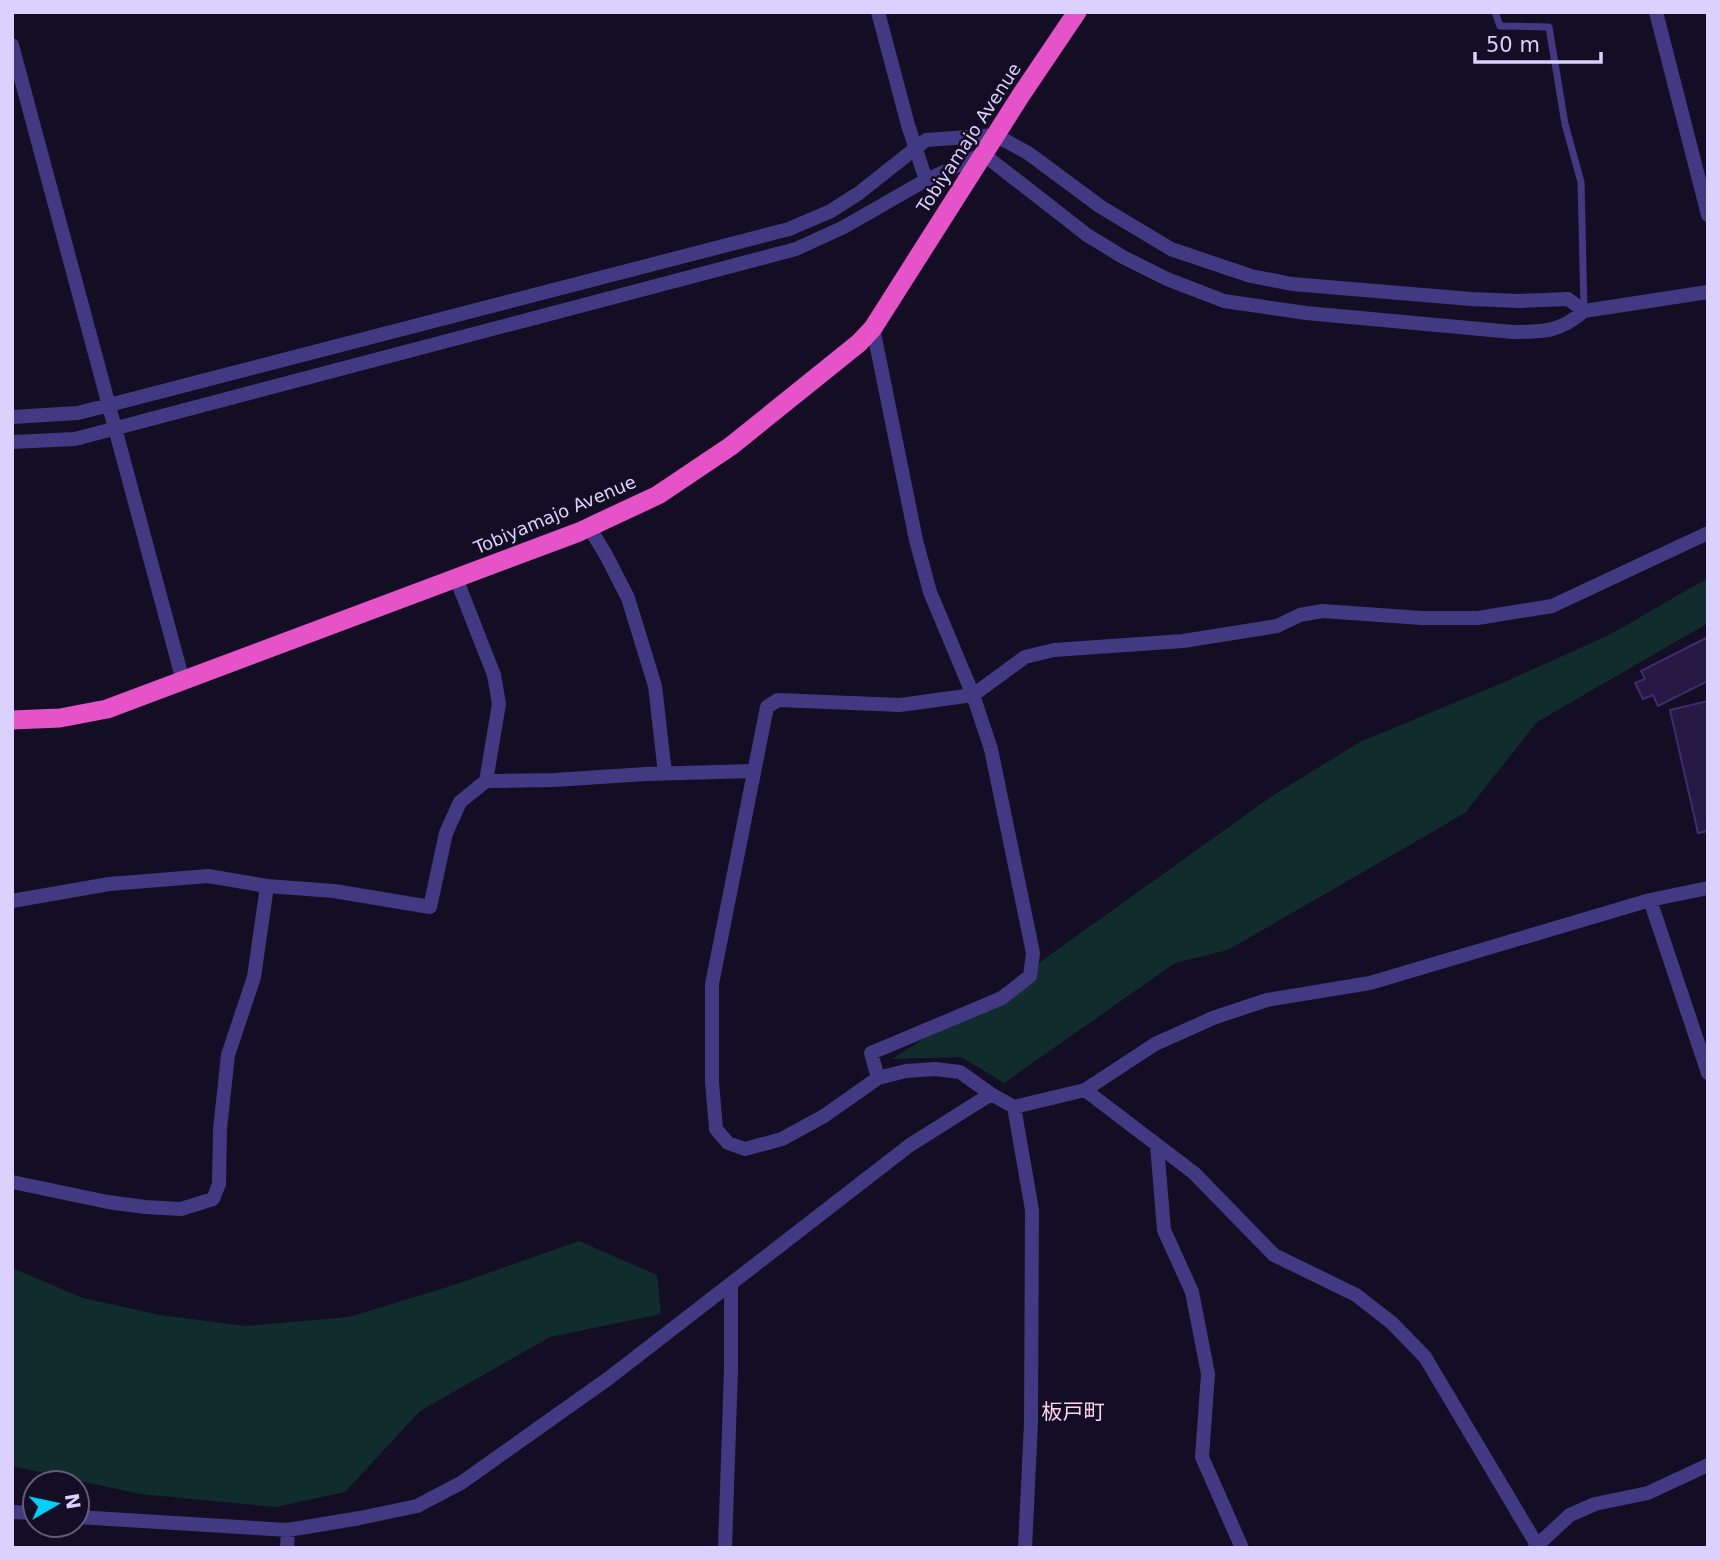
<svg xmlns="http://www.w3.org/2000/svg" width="1720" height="1560" font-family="'DejaVu Sans','Noto Sans JP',sans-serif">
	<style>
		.green { fill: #112c2d }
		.building { fill: #261a44; stroke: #3f2c70; stroke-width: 2 }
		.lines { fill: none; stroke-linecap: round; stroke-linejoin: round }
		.service { stroke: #423982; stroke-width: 7 }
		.minor { stroke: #423982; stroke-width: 14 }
		.trunk { stroke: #e653c9; stroke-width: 19 }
		.labels { text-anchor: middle; stroke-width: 5; stroke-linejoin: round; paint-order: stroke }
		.street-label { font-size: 18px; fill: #dad1ff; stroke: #130e23 }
		.quarter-label { font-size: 21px; fill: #ffd3eb; stroke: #130e23 }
	</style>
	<rect width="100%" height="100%" fill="#130e23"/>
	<path class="green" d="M1708,578V623L1537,722L1465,813L1228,950L1175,963L1004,1083L961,1057L892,1059L1012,982L1272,796L1360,742L1509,680L1609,635Z
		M579,1241L657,1275L661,1314L550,1337L420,1411L345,1492L276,1507L140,1494L12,1466V1268L83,1298L160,1315L246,1326L349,1317L454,1285Z"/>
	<path class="building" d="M1706,638L1708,643V681L1658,706L1653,695L1643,699L1635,683L1645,679L1641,671Z
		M1708,701V831L1698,833L1670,710Z"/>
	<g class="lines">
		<path class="service" d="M1495,12L1500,26L1549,27L1565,124L1581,182L1584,309"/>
		<path class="minor" d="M878,12L908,125L926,180
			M1656,12L1708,215
			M12,45L183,681
			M873,328L916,540L930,592L973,695L991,749L1033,953L1030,976L1002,998L871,1053L878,1078
			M12,417L78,413L789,229L831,211L859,193L926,140L995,135L1028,153L1101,207L1171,249L1251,276L1292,284L1471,299L1520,301L1568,299L1584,311
			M12,442L75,439L796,249L844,227L926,180L983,154L1087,235L1123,257L1167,279L1224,301L1306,313L1513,332C1544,332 1560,332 1584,311L1708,292
			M589,527L606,555L628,598L655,686L665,773
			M1708,533L1552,606L1478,618H1422L1322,611L1300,615L1277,626L1183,641L1054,650L1025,657L973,695L900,705L778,700L767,707L712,984V1082L716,1129L728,1143L745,1149L782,1139L824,1116L878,1078L906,1071L935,1069L960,1072L991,1094L1014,1107L1085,1090L1155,1044L1213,1018L1267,1000L1370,983L1650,900L1708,888
			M456,578L494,675L499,704L486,781
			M1650,900L1708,1073
			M12,901L109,884L208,876L267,886L334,891L430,907L446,833L460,802L486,781L554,780L646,774L753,771
			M1085,1090L1194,1173L1274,1255L1356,1295L1392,1323L1425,1357L1537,1545
			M1014,1107L1032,1210L1031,1423L1025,1548
			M1157,1145L1164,1230L1192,1292L1208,1374L1202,1457L1242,1548
			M12,1182L108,1202L145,1207L181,1209L213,1199L219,1184L220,1129L228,1055L254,977L267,886
			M12,1512L35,1513
			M77,1517L288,1530L360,1518L417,1506L461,1483L609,1378L910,1145L991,1094
			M287,1548L288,1530
			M725,1548L731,1369V1284
			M1534,1548L1570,1515L1595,1504L1648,1493L1708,1465"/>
		<path class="trunk" d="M12,720L60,718L107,709L579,532L658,495L731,446L859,343L873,328L1021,95L1077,12"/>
	</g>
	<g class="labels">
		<g class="street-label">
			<text transform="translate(969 138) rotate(-57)" y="6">Tobiyamajo Avenue</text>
			<text transform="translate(555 515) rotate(-23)" y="6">Tobiyamajo Avenue</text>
		</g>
		<g class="quarter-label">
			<text x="1073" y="1419">板戸町</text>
		</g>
	</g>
	<rect width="1720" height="1560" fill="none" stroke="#dad1ff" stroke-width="28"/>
	<g transform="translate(56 1504) rotate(81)"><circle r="33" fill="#130e23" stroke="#635c7b" stroke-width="2"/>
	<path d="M0-5L12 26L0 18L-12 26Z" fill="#02cefa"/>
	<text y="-10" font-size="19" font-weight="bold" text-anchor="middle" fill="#dad1ff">N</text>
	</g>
	<path d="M1475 52v10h126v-10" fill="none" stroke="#dad1ff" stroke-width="3.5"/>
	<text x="1486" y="52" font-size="21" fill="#dad1ff" stroke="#130e23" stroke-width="5" paint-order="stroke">50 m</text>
</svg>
